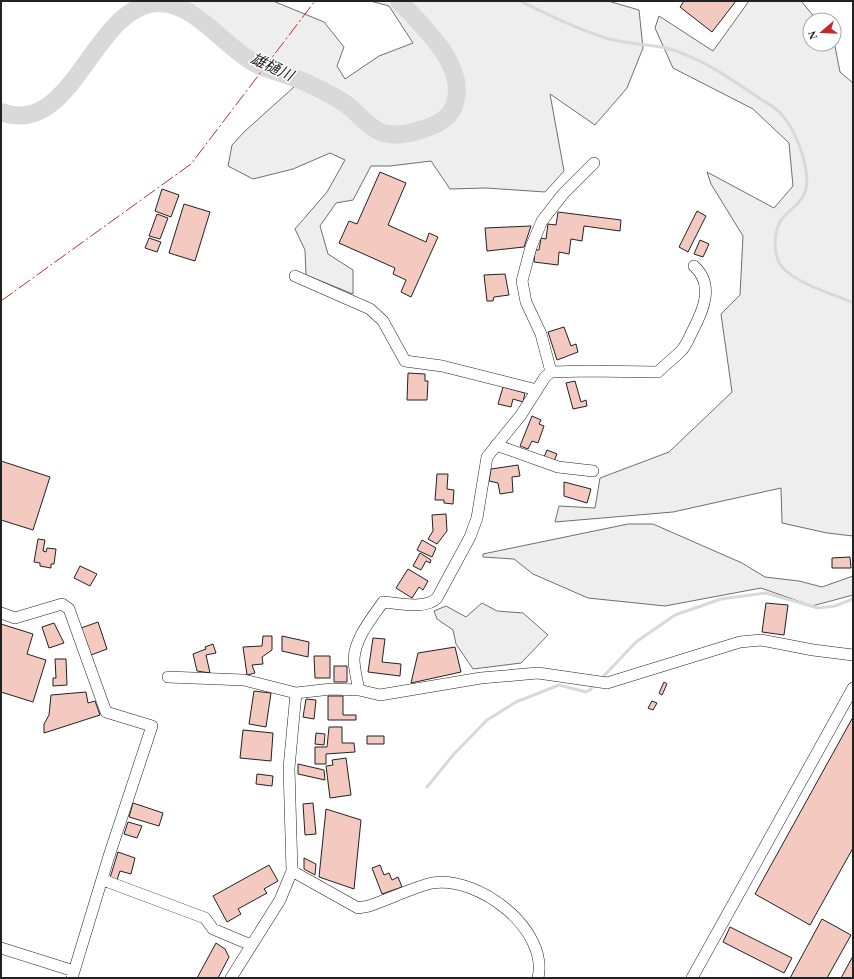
<svg xmlns="http://www.w3.org/2000/svg" width="854" height="979" font-family="'Times New Roman','Noto Sans JP',serif">
	<style>
		.green { fill: #eee; stroke: #6f6f6f }
		.lines { fill: none; stroke-linecap: round; stroke-linejoin: round }
		.stream { stroke: #d9d9d9; stroke-width: 3 }
		.river { stroke: #d9d9d9; stroke-width: 18 }
		.building { fill: #f3c9c0; stroke: #222 }
		.minor-casing { stroke: #222; stroke-width: 12 }
		.minor { stroke: #fff; stroke-width: 11 }
		.power { stroke: #c62828; stroke-width: 1; stroke-dasharray: 14 3 2 3; stroke-linecap: butt }
		.labels { text-anchor: middle; stroke-width: 3; stroke-linejoin: round; paint-order: stroke }
		.water-label { font-size: 15px; font-style: italic; fill: #222; stroke: #fff }
	</style>
	<rect width="100%" height="100%" fill="#fff"/>
	<path class="green" d="M182,1H273L324,22L344,47L337,66L345,79L379,56L413,43L389,6L370,1H608L639,10L643,48L627,88L595,125L550,94L564,171L545,192L486,188L450,189L431,161L390,166H371L353,200L336,203L320,226L328,254L353,270V294L306,275L305,250L295,229L327,192L345,160L330,153L293,169L253,179L228,166L232,145L245,131L294,87L205,15Z
		M749,1H801L817,20H810V44H834V41L840,72L853,83V536L827,533L782,523L781,488L673,512L555,522L559,506L595,508L600,478L669,452L732,392L721,314L740,295L743,236L711,184L707,172L774,208L793,186L789,143L753,109L673,68L655,28L659,16L713,51Z
		M628,524H653L742,563L765,577L799,581L822,587L853,576V595L812,606L761,588L665,606L588,598L533,574L514,559L483,557V554Z
		M482,603L497,611L523,613L548,635L521,663L473,669L456,644L453,630L437,619L434,611L446,606L466,617Z"/>
	<g class="lines">
		<path class="stream" d="M520,1C549,15 579,30 609,39C628,44 648,44 666,48C700,57 731,79 759,98C766,103 776,107 781,114C796,129 812,172 805,192C801,205 786,211 780,222C773,236 773,260 785,270C803,286 831,293 853,303
			M600,680L636,642L675,615L721,599L766,593L818,608L835,606L853,599
			M427,787L454,754L487,720L516,702L559,685L586,692L590,690L596,684"/>
		<path class="river" d="M1,112C73,139 93,6 157,3C194,1 225,48 256,64C272,72 291,75 307,83C320,89 334,96 346,104C358,113 368,128 383,133C395,136 409,134 420,130C435,126 451,118 455,103C467,65 422,26 399,1"/>
	</g>
	<path class="building" d="M684,1H736L712,32L680,7Z
		M380,172L406,183L388,225L426,242L429,233L438,237L411,297L401,292L406,280L393,274L395,268L339,243L349,221L357,224Z
		M162,189L179,195L171,217L155,211Z
		M184,204L210,212L195,261L169,253Z
		M697,211L706,216L688,252L679,247Z
		M558,212L621,220L620,231L584,226L582,241L571,239L569,254L559,252L558,265L534,262L535,250H539L541,238L546,239L548,224L556,225Z
		M157,214L168,218L160,239L149,236Z
		M531,226L524,247L487,251L485,228Z
		M149,238L161,242L157,252L145,248Z
		M700,240L709,244L703,257L694,254Z
		M505,274L509,295L494,297L493,301H487L484,275Z
		M564,327L571,346L576,344L578,352L557,360L548,332Z
		M408,373L425,374V381H428L427,400H407Z
		M575,381L581,402L586,400L587,406L573,409L566,383Z
		M503,387L525,393L523,402L513,399L511,407L498,404Z
		M532,416L541,420L539,424L544,426L538,443L532,441L528,449L520,446Z
		M547,450L557,454L554,461L544,457Z
		M1,461L50,477L33,530L1,520Z
		M518,465L520,476L512,477L513,492L500,494L498,483L489,481L491,469Z
		M437,474H448L447,489L454,490L453,504L444,503V500H435Z
		M564,482L591,489L587,503L564,496Z
		M446,514L447,531L437,544L428,539L433,531L432,515Z
		M38,539L45,540L43,551L46,552L47,548L56,549L54,564H51V568L40,566V563L34,562Z
		M422,540L436,548L432,557L417,550Z
		M420,553L431,560L430,563L426,561L421,570L413,566Z
		M850,557L851,568H832V558Z
		M80,566L97,574L90,586L74,578Z
		M408,569L428,581L423,590L419,587L412,598L396,588Z
		M766,603L788,605L784,635L762,632Z
		M98,622L107,649L91,655L81,628Z
		M54,623L64,643L49,648L42,627Z
		M1,624L33,634L27,654L46,660L33,702L1,692Z
		M263,636H272V650L262,657L263,664L252,665L255,673L247,675L243,647L262,646Z
		M282,636L309,642L308,657L282,651Z
		M373,638L385,639L382,662L401,664L400,676L368,672Z
		M213,644L216,653L206,655L210,673L197,671L193,654L206,649L205,647Z
		M455,647L461,672L411,683L418,653Z
		M314,656H330V678H315Z
		M55,659H66L67,685L53,686V678H56Z
		M334,666H347V682H334Z
		M664,682L667,684L662,695L659,693Z
		M254,691L271,693L266,727L249,724Z
		M86,692L88,703L95,701L100,715L44,733V724L49,715L51,695Z
		M328,696H343V715H356V720H328Z
		M306,699L316,700L314,719L303,717Z
		M652,701L657,703L653,710L648,708Z
		M853,717V848L810,925L755,894Z
		M329,727H342V743H354L355,752L326,754V764H315V747H327Z
		M243,730L273,733L271,761L240,758Z
		M316,733L325,734L324,745L315,744Z
		M367,736H384V744H367Z
		M346,758L351,795L330,798L326,766L333,765L332,760Z
		M298,764L324,770L325,780L298,774Z
		M257,774L273,776L272,786L256,784Z
		M133,803L163,813L159,826L129,817Z
		M313,803L316,834L305,835L303,804Z
		M326,809L361,820L354,889L319,877Z
		M128,822L142,826L137,838L124,834Z
		M118,852L135,858L131,874L120,871L117,880L110,878Z
		M304,858L316,864L315,875L304,869Z
		M269,865L278,881L264,889L267,893L238,909L241,914L227,922L213,896Z
		M380,865L384,875L389,873L392,880L398,877L402,887L382,894L372,868Z
		M822,919L851,935L827,978H790Z
		M730,927L792,958L784,973L723,942Z
		M216,943L225,949L229,957L218,978H197Z
		M853,956V978H841Z"/>
	<g class="lines">
		<g class="minor-casing">
			<path id="minor" d="M295,276L370,309L383,321L405,361L442,366L537,390
				M551,372L541,334L526,302L522,281L531,247L542,221L563,194L594,163
				M496,445L558,467L593,471
				M1,613L15,618L62,604L69,609L106,712L152,726L109,856L72,978
				M168,677L244,680L296,693L331,689L359,690L380,695L481,678L538,673L607,683L740,642L761,640L813,650L853,655
				M359,690C357,680 354,669 354,659C355,638 372,618 383,602C399,603 425,610 437,598L470,537L477,518L487,457L521,415L545,377L551,372L586,371L658,372C665,365 674,358 681,351C686,346 689,338 692,332C703,311 715,285 694,266
				M292,871L358,908L369,906C387,900 414,887 432,883C478,875 549,929 538,978
				M103,880L205,918L213,929L251,945
				M1,948L74,971
				M231,978L280,900L292,871L289,768L296,693
				M692,978L853,688"/>
		</g>
		<use href="#minor" class="minor"/>
		<path class="power" d="M1,301L191,164L315,1"/>
	</g>
	<g class="labels">
		<g class="water-label">
			<text transform="translate(272 67) rotate(25)" y="5">雄樋川</text>
		</g>
	</g>
	<rect width="854" height="979" fill="none" stroke="#222222" stroke-width="4"/>
	<g transform="translate(822 32) rotate(251)"><circle r="19" fill="#ffffff" stroke="#a7a7a7"/>
	<path d="M0-3L7 15L0 10L-7 15Z" fill="#c62828"/>
	<text y="-6" font-size="11" font-weight="bold" text-anchor="middle" fill="#222222">N</text>
	</g>
</svg>
